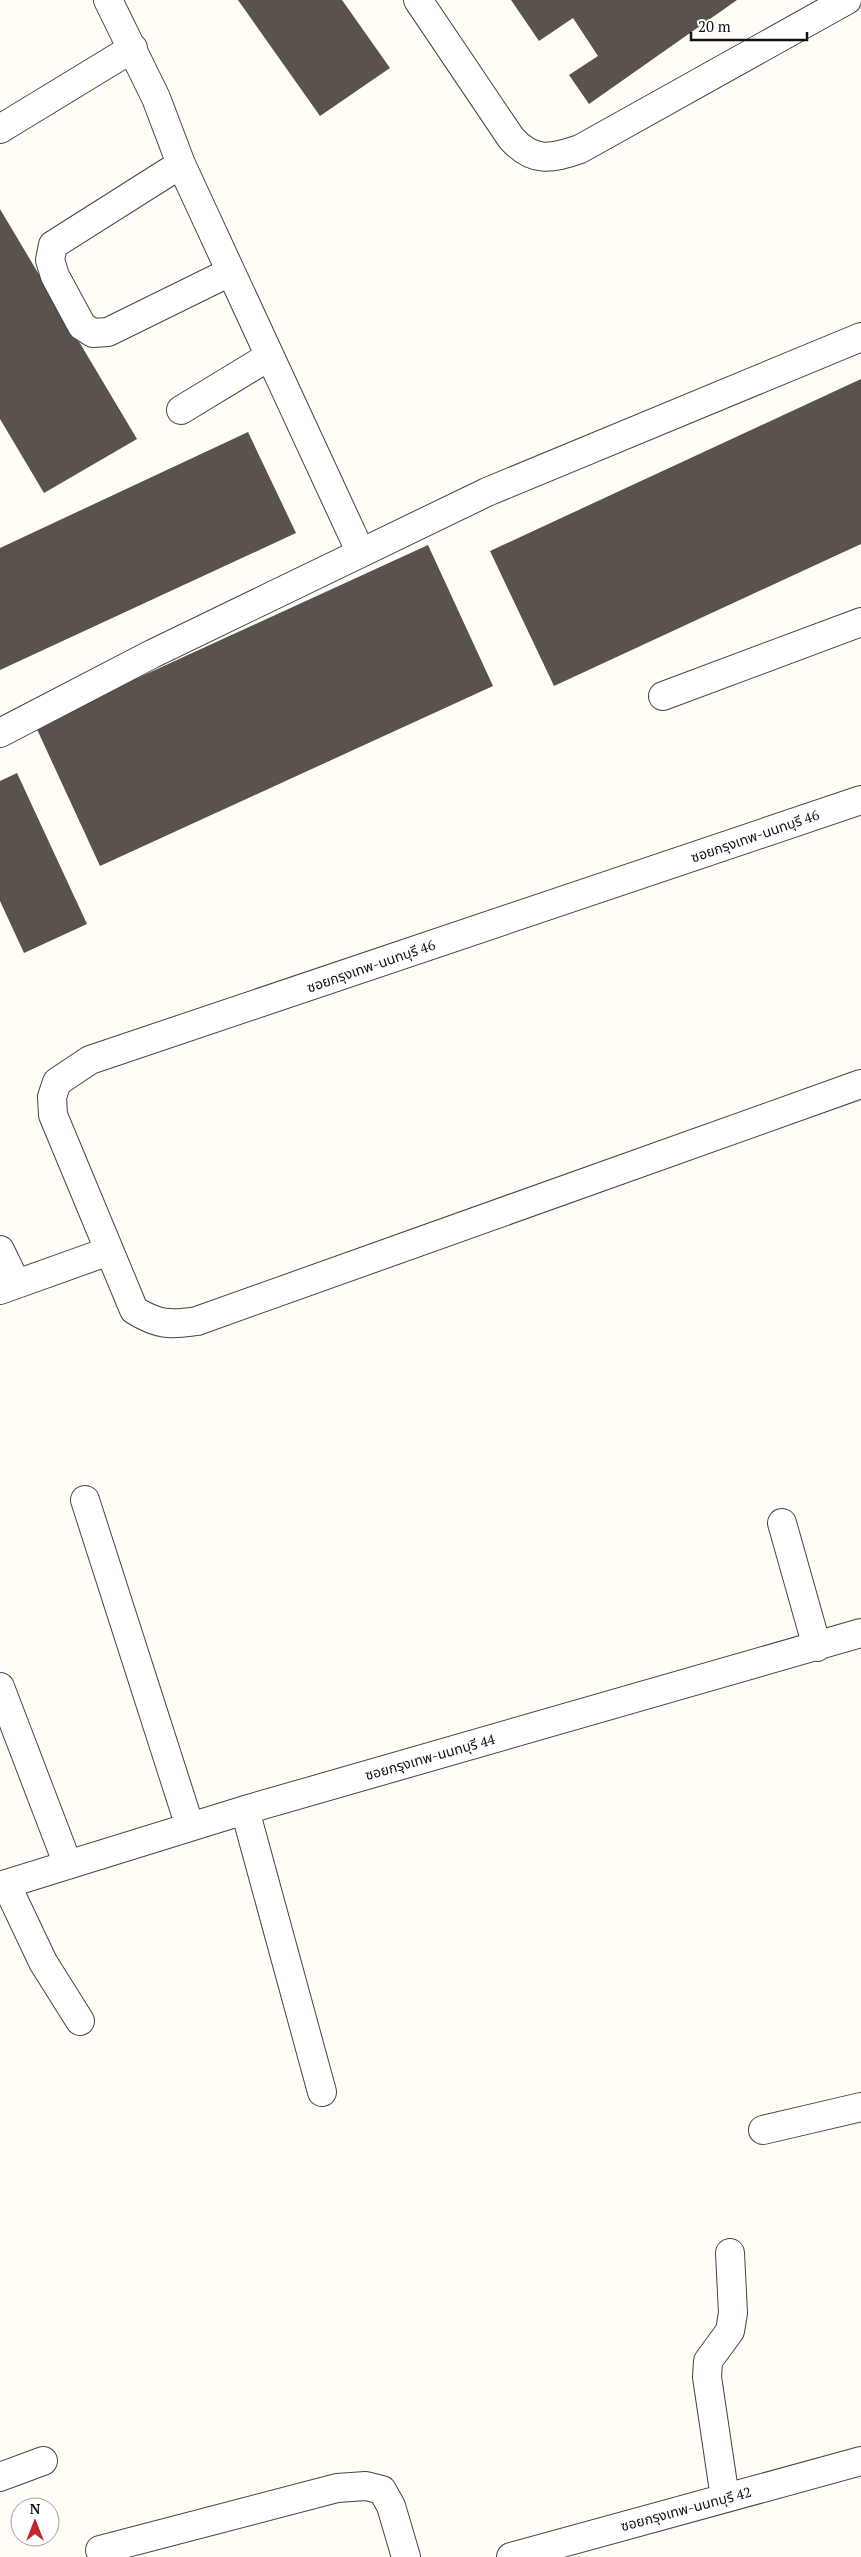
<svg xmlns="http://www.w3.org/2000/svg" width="861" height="2557" font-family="'PT Serif','Noto Sans Thai',serif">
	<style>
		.building { fill: #5a524d }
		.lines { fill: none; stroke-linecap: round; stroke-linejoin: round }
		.minor-casing { stroke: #444; stroke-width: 30 }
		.minor { stroke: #fff; stroke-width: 28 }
		.labels { text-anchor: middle; stroke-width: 5; stroke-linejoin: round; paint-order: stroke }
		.street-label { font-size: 14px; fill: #111; stroke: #fff }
	</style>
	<rect width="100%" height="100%" fill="#fffdf5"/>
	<path class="building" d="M238,0H342L390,68L320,116Z
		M511,0H737L589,104L569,75L598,56L573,18L539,41Z
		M0,209L137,439L44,493L0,419Z
		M861,379V544L554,686L490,551Z
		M248,432L296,533L0,670V548Z
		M428,545L493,686L100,866L35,725Z
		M17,773L87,924L24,953L0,901V781Z"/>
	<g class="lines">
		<g class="minor-casing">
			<path id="minor" d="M108,0L156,98L181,164L360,551
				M418,0L511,138C533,163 551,159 580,149L847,0
				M0,129L133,48
				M181,164L53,245L50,260L55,276L82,326L93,333L108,332L230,272
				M181,410L270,356
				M663,696L861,622
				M0,733L152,654L487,492L861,337
				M861,800L90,1060L57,1082L52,1097L53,1115L134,1310C158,1325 170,1325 197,1321L861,1084
				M0,1250L16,1283
				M0,1290L109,1251
				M85,1500L190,1827
				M782,1523L817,1647
				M0,1687L68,1865
				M245,1810L322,2092
				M6,1884L43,1962L80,2021
				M0,1886L245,1810L861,1633
				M763,2130L861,2107
				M0,2477L43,2461
				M725,2498L707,2377L708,2361L730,2331L733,2313L730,2253
				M100,2550L337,2488L366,2486L382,2490L391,2506L406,2557
				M511,2557L861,2461"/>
		</g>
		<use href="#minor" class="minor"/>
	</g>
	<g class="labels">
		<g class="street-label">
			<text transform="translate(755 836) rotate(-19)" y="5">ซอยกรุงเทพ-นนทบุรี 46</text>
			<text transform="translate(371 966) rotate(-19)" y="5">ซอยกรุงเทพ-นนทบุรี 46</text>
			<text transform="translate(430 1757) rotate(-16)" y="5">ซอยกรุงเทพ-นนทบุรี 44</text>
			<text transform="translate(686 2509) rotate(-15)" y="5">ซอยกรุงเทพ-นนทบุรี 42</text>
		</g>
	</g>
	<g transform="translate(35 2522)"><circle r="24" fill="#ffffff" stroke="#a0a0a0"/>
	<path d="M0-4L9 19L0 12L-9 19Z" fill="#c4262e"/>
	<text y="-8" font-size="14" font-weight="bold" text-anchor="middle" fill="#111111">N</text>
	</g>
	<path d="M691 32v8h116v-8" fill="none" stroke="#111111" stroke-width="2.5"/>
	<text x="698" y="32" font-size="15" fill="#111111" stroke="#ffffff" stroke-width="4" paint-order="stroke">20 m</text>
</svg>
